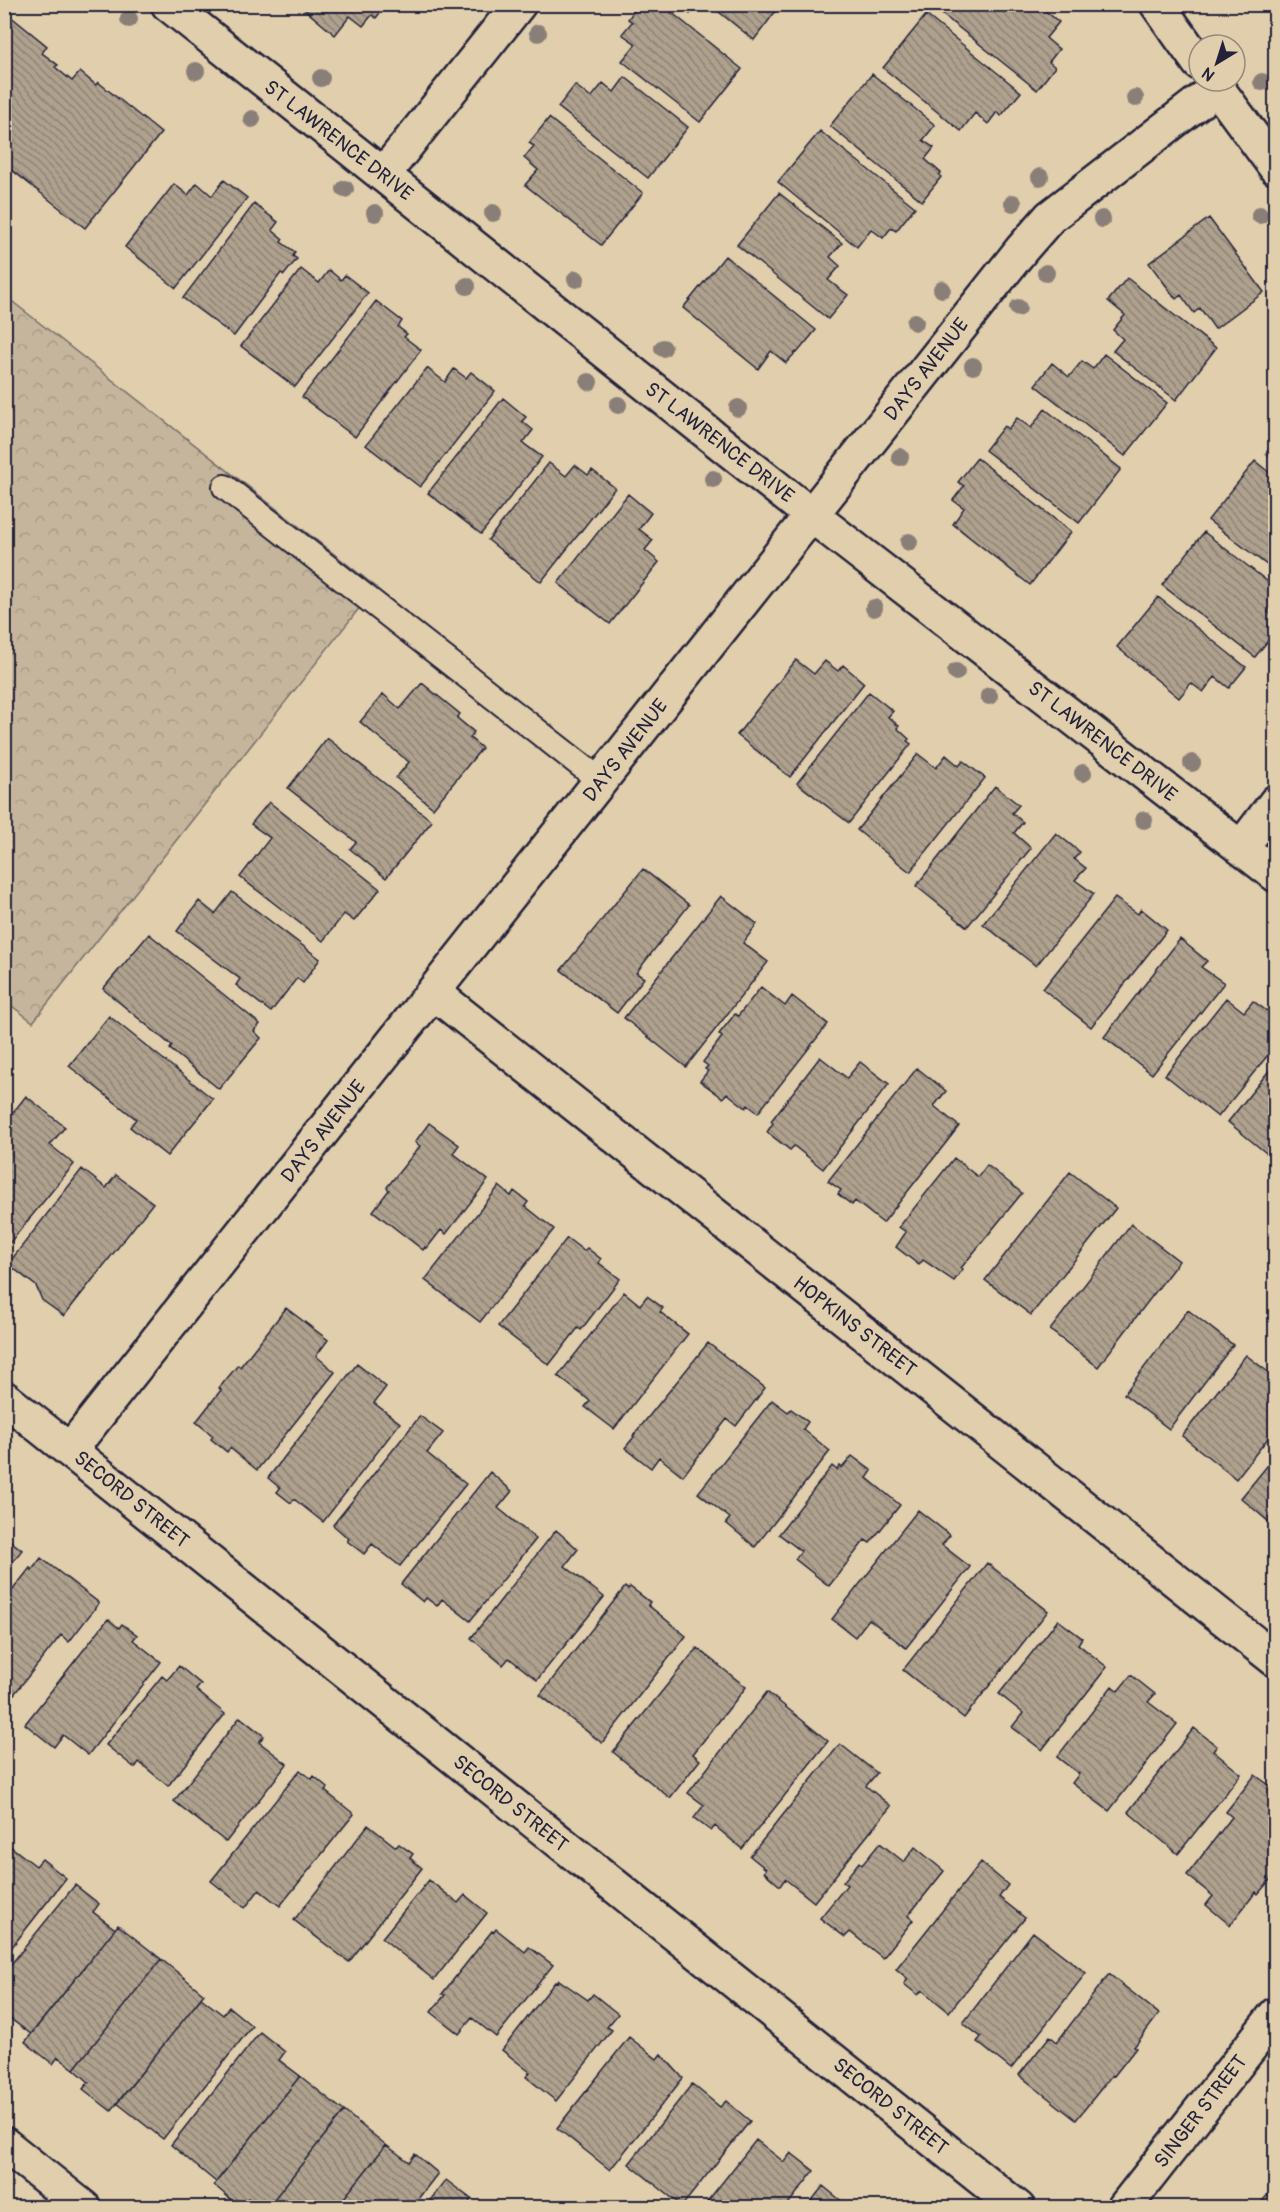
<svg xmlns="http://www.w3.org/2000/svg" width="1280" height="2212" font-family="Pangolin,sans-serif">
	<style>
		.forest { fill: url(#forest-crowns); stroke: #746c6c; stroke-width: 1.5 }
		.building { fill: url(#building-back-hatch); stroke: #22223b; stroke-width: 1.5 }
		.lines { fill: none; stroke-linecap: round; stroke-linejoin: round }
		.service-casing { stroke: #22223b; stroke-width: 28 }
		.minor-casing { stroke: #22223b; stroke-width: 38 }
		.service { stroke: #e1ceac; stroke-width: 24 }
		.minor { stroke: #e1ceac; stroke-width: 33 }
		.tree { fill: #8a7f78 }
		.labels { text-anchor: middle; stroke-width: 6; stroke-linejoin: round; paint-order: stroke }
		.street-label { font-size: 20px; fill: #22223b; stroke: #e1ceac }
	</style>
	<defs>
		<pattern id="forest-crowns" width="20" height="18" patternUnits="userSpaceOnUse" patternTransform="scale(1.5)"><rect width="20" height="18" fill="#c5b59c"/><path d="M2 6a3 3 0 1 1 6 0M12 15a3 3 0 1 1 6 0" fill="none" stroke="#a99b87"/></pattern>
		<pattern id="building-back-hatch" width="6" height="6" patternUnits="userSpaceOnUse" patternTransform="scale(1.5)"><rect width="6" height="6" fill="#afa18e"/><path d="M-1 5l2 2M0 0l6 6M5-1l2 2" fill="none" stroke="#8e8375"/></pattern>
	</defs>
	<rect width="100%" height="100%" fill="#e1ceac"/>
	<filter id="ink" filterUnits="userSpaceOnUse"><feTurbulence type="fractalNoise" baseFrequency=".0167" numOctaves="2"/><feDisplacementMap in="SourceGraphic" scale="12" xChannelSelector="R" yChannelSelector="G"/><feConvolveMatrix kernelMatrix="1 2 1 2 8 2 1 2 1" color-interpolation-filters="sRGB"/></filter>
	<g filter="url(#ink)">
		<path class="forest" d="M4,295L376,587L33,1022L4,1000Z"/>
		<path class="building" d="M298,4H387L376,18L372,15L363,26L350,16L335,35Z
			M639,4H661L742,69L700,122L622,61L636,44L622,34L632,22L628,19Z
			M678,4H698L690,14Z
			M709,4H781L754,40Z
			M949,4H1037L1059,22L1046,38L1059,49L1049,62L1055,67L1037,90L942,14Z
			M4,11L47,46L42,53L58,65L55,67L72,81L80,72L96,85L98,82L161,133L85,228L4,164Z
			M926,15L1021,92L1001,116L997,112L988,124L975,113L961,131L883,68Z
			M872,74L935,125L923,140L934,148L925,159L941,173L939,175L941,177L922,201L830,126Z
			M625,77L688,127L648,178L558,107L575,85L591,98L603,83L614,92Z
			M549,118L643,193L601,245L525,185L538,170L524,158L534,146L529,143Z
			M820,131L915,207L896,231L891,228L883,238L871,229L857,247L778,182Z
			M224,180L247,198L176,288L125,247L174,184L188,195L197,183L212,196Z
			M779,193L842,243L830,257L840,266L828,280L848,295L828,319L737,245Z
			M254,204L278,222L272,230L283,239L281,242L295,252L293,256L297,259L284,275L281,273L234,336L183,298Z
			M1209,218L1264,292L1215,329L1200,308L1194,313L1181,295L1176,299L1149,263Z
			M725,256L816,330L797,353L796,352L786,363L771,351L758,369L683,308Z
			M301,269L319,283L329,270L341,280L345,275L368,293L295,387L241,346Z
			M1127,278L1216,348L1176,400L1113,351L1123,339L1113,330L1125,315L1108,301Z
			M376,301L402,321L398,327L407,334L404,337L421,350L355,437L302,397Z
			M1104,354L1167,403L1125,456L1035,385L1052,363L1069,377L1082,361L1093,369Z
			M427,368L445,382L454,369L466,378L471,372L495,391L420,487L366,445Z
			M503,398L526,417L522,421L533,430L523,443L542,457L481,534L428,493Z
			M1045,409L1121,469L1079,523L985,450L1004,426L1008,429L1017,418L1031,428Z
			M1276,441V461L1266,453Z
			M977,458L1071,532L1030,585L953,524L964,508L953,500L964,486L958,482Z
			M1255,461L1276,478V572L1208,520Z
			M549,463L566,476L575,465L588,475L592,470L615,488L541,582L488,540Z
			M628,494L651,513L639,529L653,540L645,550L659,562L610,624L558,583Z
			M1204,532L1276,588V602L1268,612L1275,617L1268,627L1275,632L1255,657L1162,585Z
			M1158,597L1246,667L1229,688L1215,677L1203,692L1191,683L1179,698L1117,647Z
			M796,660L814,674L825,661L838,671L843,665L864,683L790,777L737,735Z
			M422,683L460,714L457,718L474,732L470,738L482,748L433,808L396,778L409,762L360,722L383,694L400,709Z
			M869,692L893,711L888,717L899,726L897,728L909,739L907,741L911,744L849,823L797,783Z
			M327,738L432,821L386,878L350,849L356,842L288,788Z
			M918,754L936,768L946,755L959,766L963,761L985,778L910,872L857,830Z
			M995,786L1019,805L1012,813L1023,822L1014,833L1031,848L967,927L916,886Z
			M269,802L380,889L354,921L344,914L323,941L240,877L270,838L251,824Z
			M1056,833L1080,852L1074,859L1086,868L1075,880L1094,894L1036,966L983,924Z
			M643,869L689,905L636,973L644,978L617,1013L561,970Z
			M232,892L320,959L303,983L297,978L271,1012L236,985L240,979L177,931L199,901L215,914Z
			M721,896L757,924L743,943L768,962L686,1067L624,1018Z
			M1115,898L1138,914L1141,909L1167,930L1091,1027L1043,989Z
			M149,934L260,1024L254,1031L261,1038L219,1089L170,1049L172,1046L103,989Z
			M1180,939L1207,961L1201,967L1224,983L1152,1074L1104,1037Z
			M761,987L785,1006L792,996L828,1024L758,1113L748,1105L746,1108L727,1093L723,1098L700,1081L708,1071L705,1069L708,1066L703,1062L722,1037L719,1034L735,1014L738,1016Z
			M1226,998L1244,1012L1253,1001L1267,1011L1271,1005L1276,1009V1045L1218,1117L1165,1075Z
			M109,1016L213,1099L167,1156L130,1127L136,1119L69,1066Z
			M820,1057L847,1078L860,1062L889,1084L823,1169L794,1146L790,1150L767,1132L773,1123L771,1121Z
			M1276,1062V1161L1228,1122Z
			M917,1068L946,1091L934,1106L959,1126L883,1223L855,1201L852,1205L838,1194L841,1190L828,1181Z
			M26,1096L65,1127L50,1145L74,1164L4,1250V1124Z
			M429,1123L459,1145L453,1153L488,1180L446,1234L441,1230L427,1248L425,1247L423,1250L373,1211L389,1190L387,1187L420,1146L415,1142Z
			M954,1158L978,1177L987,1165L1022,1193L961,1268L963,1269L954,1281L923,1260L919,1265L896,1247L906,1232L899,1227Z
			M82,1169L106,1188L116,1175L153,1203L64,1316L42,1300L36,1286L8,1264Z
			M1070,1172L1116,1208L1031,1315L985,1280Z
			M499,1186L511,1196L514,1191L528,1202L525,1206L554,1229L480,1322L425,1280Z
			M1131,1224L1179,1261L1098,1367L1050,1330Z
			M567,1238L584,1251L587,1248L601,1259L599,1263L620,1279L581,1330L578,1328L549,1365L498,1326Z
			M624,1292L640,1305L647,1296L663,1308L660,1312L688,1334L614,1429L585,1407L590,1401L558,1376Z
			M286,1308L328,1340L316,1356L335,1372L257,1470L230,1448L227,1452L211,1439L213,1436L196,1422L221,1390L219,1388L238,1365L240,1367Z
			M1188,1310L1233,1345L1169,1429L1124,1394Z
			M708,1343L765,1388L736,1426L727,1419L683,1476L659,1457L651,1468L625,1448L634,1437L633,1436Z
			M1246,1355L1276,1378V1428L1236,1479L1182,1436Z
			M357,1364L386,1387L374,1403L400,1423L323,1522L294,1499L291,1503L277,1492L280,1488L268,1478Z
			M772,1400L788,1412L791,1409L808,1422L803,1429L830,1451L755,1547L726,1523L730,1518L698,1493Z
			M420,1416L443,1433L427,1453L466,1484L400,1566L372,1544L364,1554L347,1541L349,1539L333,1525Z
			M1276,1455V1516L1269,1522L1241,1498Z
			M852,1456L872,1471L867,1478L900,1505L870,1543L865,1540L829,1586L795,1559L801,1551L779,1534L832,1466L837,1470L840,1466L842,1468Z
			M490,1472L512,1491L498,1508L536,1539L470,1621L442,1599L437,1606L426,1598L423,1602L401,1584Z
			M918,1510L950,1535L942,1545L970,1567L906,1648L869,1619L855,1637L832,1619Z
			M556,1530L578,1549L565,1566L604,1597L537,1680L509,1658L503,1665L471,1638Z
			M4,1536L22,1550L4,1573Z
			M41,1558L99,1603L69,1642L61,1635L7,1703L4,1701V1601L30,1568L32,1570Z
			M987,1563L1048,1611L964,1718L903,1670Z
			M625,1587L628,1589L630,1587L650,1602L648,1605L686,1636L602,1743L540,1695Z
			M108,1619L119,1628L122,1624L137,1635L133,1640L161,1662L88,1755L63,1735L54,1747L25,1724Z
			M1058,1620L1082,1638L1078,1644L1107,1667L1042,1750L1012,1727L1023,1713L999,1694Z
			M697,1648L746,1687L693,1754L700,1760L670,1798L613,1752Z
			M179,1666L201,1684L196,1690L225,1714L168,1786L139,1762L135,1768L106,1745L162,1676L167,1680Z
			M1131,1675L1155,1694L1148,1702L1177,1724L1109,1811L1072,1783L1079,1774L1057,1757L1112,1686L1118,1691Z
			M767,1692L828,1741L742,1849L715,1826L711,1831L694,1818L704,1805L688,1793Z
			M240,1717L264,1736L259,1742L287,1764L226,1842L174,1801Z
			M1194,1728L1217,1746L1213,1751L1241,1774L1178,1854L1128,1812Z
			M840,1744L877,1773L866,1786L891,1806L814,1902L785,1879L780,1886L764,1872L766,1869L750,1856Z
			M300,1770L312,1779L314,1776L328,1788L325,1791L354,1814L280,1906L259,1890L245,1908L211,1881Z
			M1255,1775L1276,1790V1873L1258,1894L1256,1892L1230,1925L1206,1905L1213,1896L1187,1875L1232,1817L1226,1812Z
			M368,1825L396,1847L399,1844L413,1854L410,1858L422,1868L349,1962L294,1920Z
			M880,1843L904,1862L915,1847L944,1871L908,1916L913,1920L883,1958L850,1932L845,1937L820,1918L847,1885L843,1882L859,1862L862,1865Z
			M10,1846L36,1866L42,1859L66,1878L4,1957V1852Z
			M981,1862L1008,1885L999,1897L1025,1918L949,2012L922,1990L918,1995L904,1984L908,1979L896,1969Z
			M429,1880L458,1903L465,1895L487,1913L434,1980L382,1938Z
			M75,1885L99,1904L93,1912L115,1929L31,2034L4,2014V1973Z
			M118,1925L161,1959L74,2069L58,2057L53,2064L25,2042Z
			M496,1929L525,1952L529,1947L553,1965L496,2037L472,2018L459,2034L431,2012L445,1995L442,1994L492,1931L494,1932Z
			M1033,1932L1086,1973L1011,2069L977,2042L981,2037L963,2023Z
			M161,1959L204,1994L111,2111L83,2089L89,2082L74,2069Z
			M1109,1974L1159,2014L1134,2047L1136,2048L1114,2076L1112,2075L1076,2120L1019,2075L1050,2036L1057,2042Z
			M559,1980L588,2000L593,1994L618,2014L607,2027L612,2030L556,2101L526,2077L530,2072L502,2050L555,1982L557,1983Z
			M201,1998L223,2015L229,2007L252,2026L163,2139L117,2103Z
			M260,2032L285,2052L279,2060L300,2076L216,2182L171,2145Z
			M629,2037L657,2059L661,2054L683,2078L610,2170L557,2128Z
			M300,2076L344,2111L267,2208H261L248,2198L243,2205L236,2200L234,2202L214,2185Z
			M692,2084L720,2107L726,2101L750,2121L682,2206L629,2164Z
			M344,2111L386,2145L336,2208H267Z
			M756,2140L784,2162L791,2153L814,2171L785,2208H702Z
			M386,2145L409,2162L415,2154L438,2173L411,2208H336Z
			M446,2180L471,2199L466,2208H424Z
			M1276,2185V2208H1260L1258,2206Z
			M823,2186L850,2208H806Z"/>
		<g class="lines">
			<g class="service-casing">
				<path id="service" d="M225,487L601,781"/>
			</g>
			<g class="minor-casing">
				<path id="minor" d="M168,4L811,515L1276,875
					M1157,4L1199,63
					M1212,81L1276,168
					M383,175L519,4
					M1241,848L1276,802
					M433,992L1276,1660
					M4,1398L1018,2208
					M70,1450L1022,249L1050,217L1217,88
					M4,2144L84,2208
					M1124,2208L1276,2014"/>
			</g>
			<use href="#service" class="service"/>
			<use href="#minor" class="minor"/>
		</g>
		<g class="tree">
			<circle cx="129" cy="19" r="9"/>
			<circle cx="538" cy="33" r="9"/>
			<circle cx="196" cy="71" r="9"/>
			<circle cx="321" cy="78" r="9"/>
			<circle cx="1262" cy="82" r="9"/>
			<circle cx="1135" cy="98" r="9"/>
			<circle cx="252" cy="119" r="9"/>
			<circle cx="1040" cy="177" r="9"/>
			<circle cx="345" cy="189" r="9"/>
			<circle cx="1013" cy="203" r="9"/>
			<circle cx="375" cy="213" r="9"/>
			<circle cx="493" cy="213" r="9"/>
			<circle cx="1260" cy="215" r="9"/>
			<circle cx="1102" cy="219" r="9"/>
			<circle cx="1046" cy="273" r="9"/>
			<circle cx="576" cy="279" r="9"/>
			<circle cx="467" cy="286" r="9"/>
			<circle cx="942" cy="289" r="9"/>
			<circle cx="1018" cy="308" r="9"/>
			<circle cx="915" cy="322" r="9"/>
			<circle cx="663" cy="348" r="9"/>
			<circle cx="973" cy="366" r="9"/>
			<circle cx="589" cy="382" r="9"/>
			<circle cx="618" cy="405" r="9"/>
			<circle cx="738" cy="408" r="9"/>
			<circle cx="900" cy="457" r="9"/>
			<circle cx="713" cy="479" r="9"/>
			<circle cx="909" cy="542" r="9"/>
			<circle cx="874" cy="608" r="9"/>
			<circle cx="956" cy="672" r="9"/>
			<circle cx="989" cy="696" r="9"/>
			<circle cx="1192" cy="763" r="9"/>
			<circle cx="1083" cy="773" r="9"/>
			<circle cx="1144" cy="820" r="9"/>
		</g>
	</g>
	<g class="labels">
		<g class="street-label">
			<text transform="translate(339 140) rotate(38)" y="7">ST LAWRENCE DRIVE</text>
			<text transform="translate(926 369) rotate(-52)" y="7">DAYS AVENUE</text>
			<text transform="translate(720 442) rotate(38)" y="7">ST LAWRENCE DRIVE</text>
			<text transform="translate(1103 741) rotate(38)" y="7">ST LAWRENCE DRIVE</text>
			<text transform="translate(625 750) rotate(-52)" y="7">DAYS AVENUE</text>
			<text transform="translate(323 1131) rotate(-52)" y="7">DAYS AVENUE</text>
			<text transform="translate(855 1326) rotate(38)" y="7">HOPKINS STREET</text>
			<text transform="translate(132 1499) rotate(39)" y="7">SECORD STREET</text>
			<text transform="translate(511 1803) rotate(39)" y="7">SECORD STREET</text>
			<text transform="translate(891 2106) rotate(39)" y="7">SECORD STREET</text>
			<text transform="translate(1200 2111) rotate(-52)" y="7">SINGER STREET</text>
		</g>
	</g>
	<rect width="1280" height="2212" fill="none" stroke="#e1ceac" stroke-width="24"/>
	<rect x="12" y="12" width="1256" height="2188" fill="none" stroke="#22223b" stroke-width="2" filter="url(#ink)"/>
	<g transform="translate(1217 63) rotate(218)"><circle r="28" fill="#e1ceac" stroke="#95897f" stroke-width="1.5"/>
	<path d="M0-4.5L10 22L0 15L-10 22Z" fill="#22223b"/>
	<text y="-9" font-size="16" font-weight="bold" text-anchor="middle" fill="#22223b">N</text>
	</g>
</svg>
